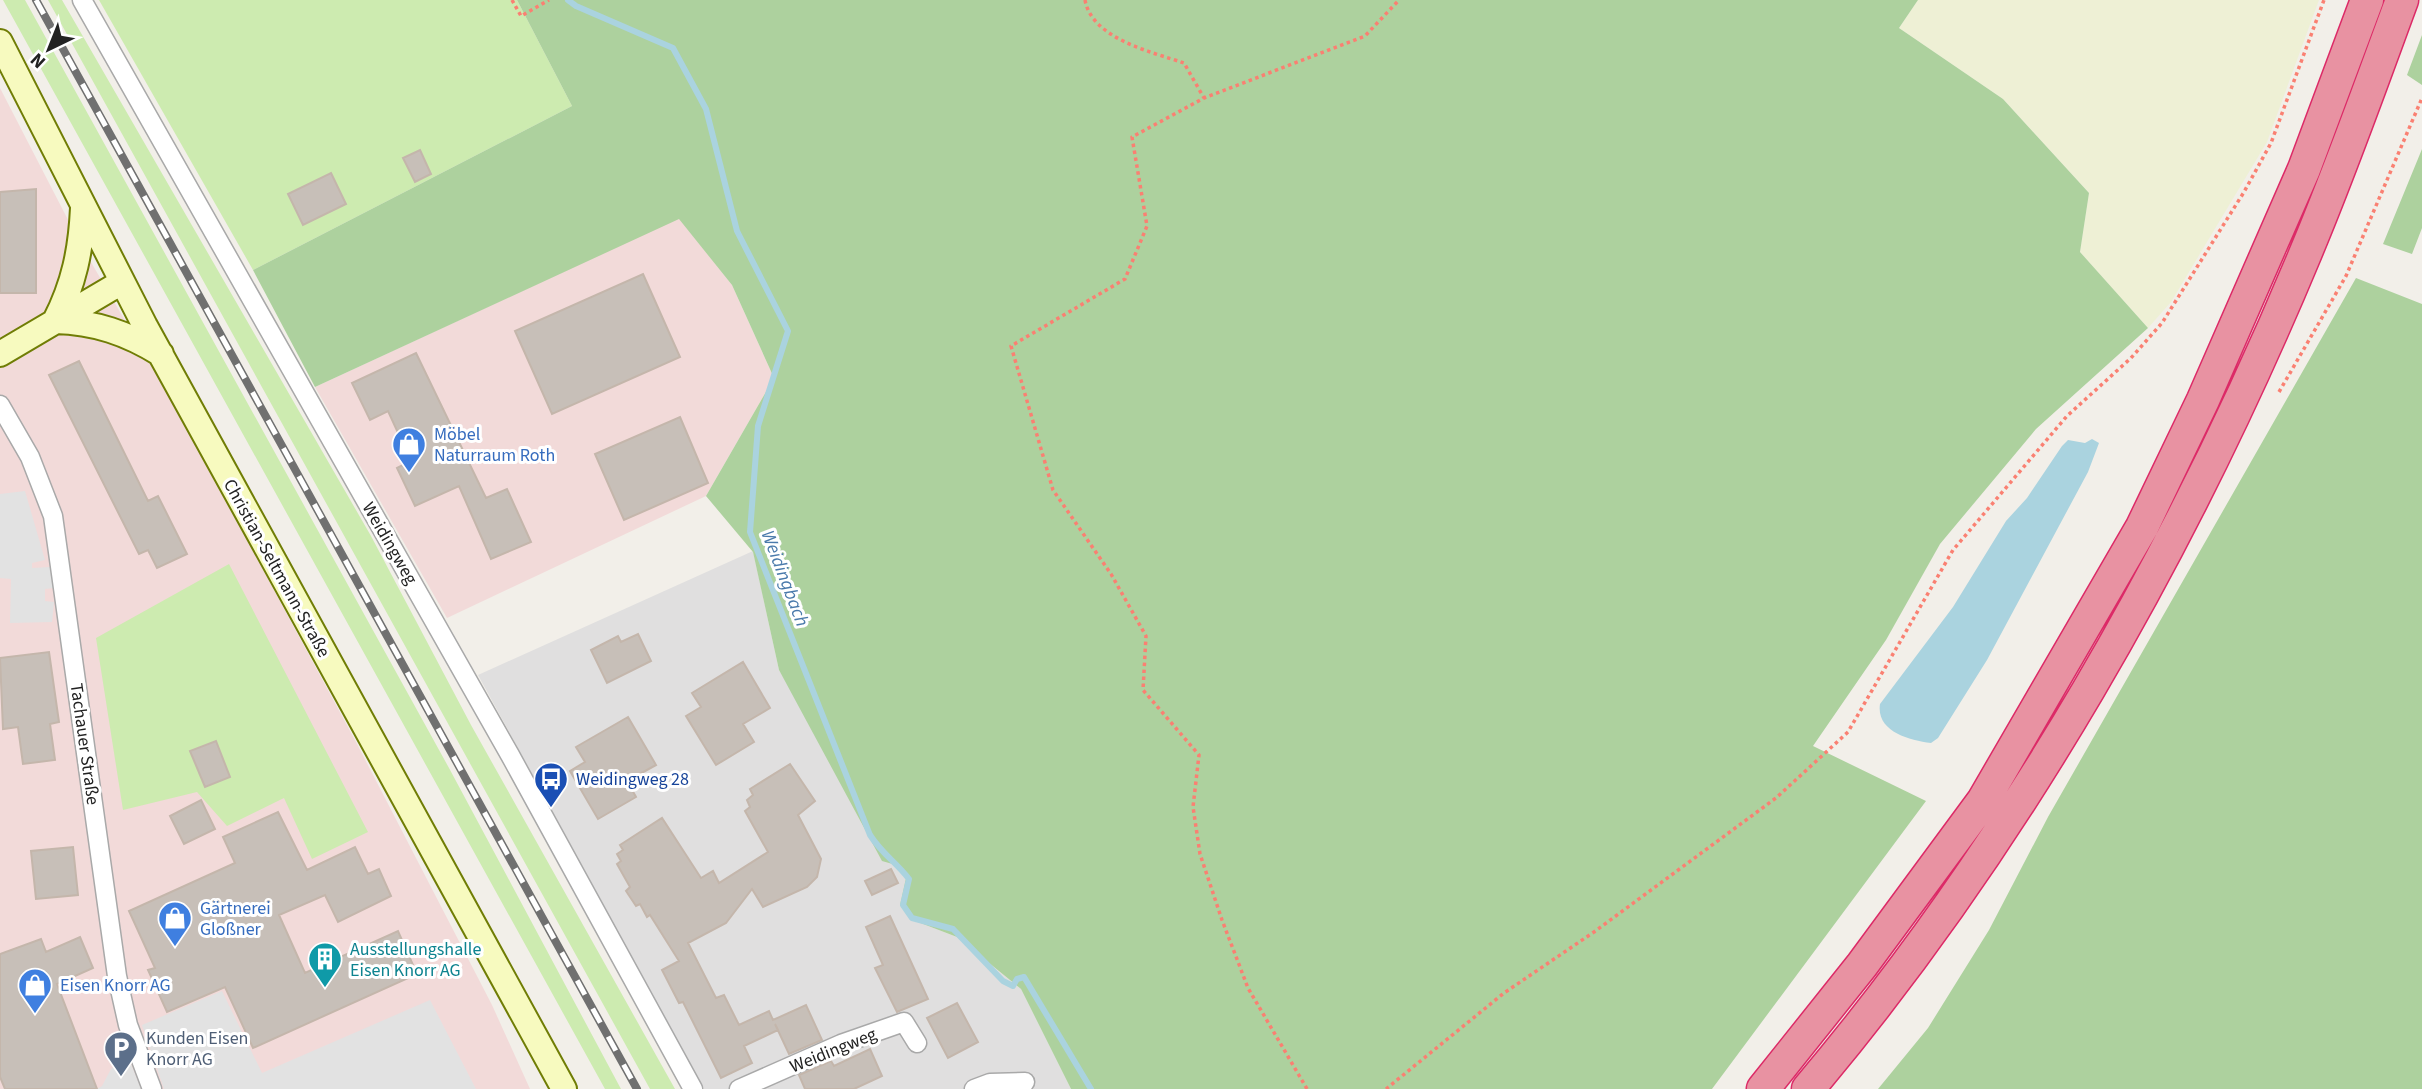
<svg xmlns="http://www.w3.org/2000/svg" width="2422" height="1089" font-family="'Source Sans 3',sans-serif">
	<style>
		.residential { fill: #e0dfdf }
		.commercial { fill: #f2dad9 }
		.farmland { fill: #eef0d5 }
		.grass { fill: #cdebb0 }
		.forest { fill: #add19e }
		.parking { fill: #e2e2e2 }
		.water { fill: #aad3df }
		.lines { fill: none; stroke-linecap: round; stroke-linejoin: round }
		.stream { stroke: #aad3df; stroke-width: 6 }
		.building { fill: #c7bfb8; stroke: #c4b6ab; stroke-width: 2 }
		.street-casing { stroke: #a9a9a9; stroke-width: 21 }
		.secondary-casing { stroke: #707d05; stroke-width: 28 }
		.highway-casing { stroke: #dc2a67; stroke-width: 35 }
		.path { stroke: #fa8072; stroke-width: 3.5; stroke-dasharray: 3.5 3.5; stroke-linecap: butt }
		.street { stroke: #fff; stroke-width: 18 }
		.secondary { stroke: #f7fabf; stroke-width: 24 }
		.highway { stroke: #e892a2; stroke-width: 32 }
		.rail-casing { stroke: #707070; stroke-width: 8 }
		.rail { stroke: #fff; stroke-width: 5; stroke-dasharray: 16; stroke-linecap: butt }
		.labels { text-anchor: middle; stroke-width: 6; stroke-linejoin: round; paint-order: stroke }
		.shop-label { font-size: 18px; fill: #366cbe; stroke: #fff; text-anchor: start }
		.street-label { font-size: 18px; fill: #222; stroke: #fff }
		.transit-label { font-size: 18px; fill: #164399; stroke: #fff; text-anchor: start }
		.culture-label { font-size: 18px; fill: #0d838f; stroke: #fff; text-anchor: start }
		.service-label { font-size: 18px; fill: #4e5e75; stroke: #fff; text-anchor: start }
		.water-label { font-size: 19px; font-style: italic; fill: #4a7aab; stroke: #fff }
	</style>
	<rect width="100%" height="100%" fill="#f2efe9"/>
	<path class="residential" d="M753,551L779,670L906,878L900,905L910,919L957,937L1021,989L1071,1089H704L478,675Z"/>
	<path class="commercial" d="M0,88L81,245L173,403L356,742L492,1005L530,1089H0Z
		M679,218L732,285L774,378L706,496L447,618L315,387Z"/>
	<path class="farmland" d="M1918,0H2319L2267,142L2171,302L2148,328L2080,252L2089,193L2003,99L1899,28Z"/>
	<path class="grass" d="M3,0H25L449,768L621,1089H605Z
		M48,0H62L371,536L471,725L675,1089H650Z
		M99,0H517L572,106L253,270Z
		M229,564L368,832L312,859L284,798L227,826L197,792L123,810L96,638Z"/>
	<path class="forest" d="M517,0H1918L1899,28L2003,99L2089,193L2080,252L2148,328L2036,429L1940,544L1886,640L1813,746L1926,801L1712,1089H1071L1021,989L957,937L910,919L900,905L906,878L896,865L882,861L779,670L753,552L706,496L774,378L732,285L679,219L315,387L253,270L572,106Z
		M2422,35V85L2407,75Z
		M2422,149V228L2412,254L2383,244Z
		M2356,278L2422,304V1089H1878L1928,1028L1989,930L2048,817Z"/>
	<path class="parking" d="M25,491L45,560L32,563V568L50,567L54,588L45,589V601L54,602L52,622L10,623L11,579L0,578V494Z
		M222,991L262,1073L430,1000L476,1089H164L142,1025Z
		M129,1059L141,1089H97L102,1086L111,1069Z"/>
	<path class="water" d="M2092,439L2099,443L2088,472L1987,660L1938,738L1931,743C1908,740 1876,731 1880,704L1953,607L2006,521L2027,498L2062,446L2068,440L2085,443Z"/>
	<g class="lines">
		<path class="stream" d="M568,0L576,6L673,48L706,109L737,231L788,331L758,426L750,532L870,835C883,855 895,861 909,879L903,905L912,918L953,929L1003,981L1013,986L1017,979L1024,977L1091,1089"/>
	</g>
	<path class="building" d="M420,150L431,174L415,182L403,158Z
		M331,173L346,204L303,225L288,194Z
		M36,189V293H0V192Z
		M643,274L680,357L552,414L515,331Z
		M416,353L486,498L507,489L531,542L491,559L459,486L415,506L397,468L411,461L388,411L370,420L352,383Z
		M79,361L148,501L158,496L187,554L157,568L148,550L139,554L49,375Z
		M680,417L708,483L624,520L595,454Z
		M638,634L651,661L607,683L591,650L618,636L621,642Z
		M49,652L59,722L50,724L55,760L23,764L18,727L3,729L0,658Z
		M743,662L770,708L743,724L754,742L716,765L686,716L701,707L692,693Z
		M628,717L656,765L627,781L636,797L598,819L570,771L585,762L576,747Z
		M216,741L230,777L205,787L190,751Z
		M790,764L815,801L798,815L821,859L817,877L807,887L763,907L752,889L726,923L688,943L716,998L724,995L739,1025L769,1011L773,1020L806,1005L822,1040L789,1054L775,1024L778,1030L744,1046L752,1063L721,1078L683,1002L679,1003L662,970L679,961L650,915L647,917L640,904L636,906L626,891L630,887L617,864L621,861L617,854L623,850L620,845L662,818L701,878L713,871L719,883L768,852L745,811L750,807L747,800L753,795L750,789Z
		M201,800L215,829L184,844L170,816Z
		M278,812L307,870L355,847L368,874L379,869L391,896L338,922L325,895L279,915L305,973L398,931L417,974L253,1048L225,987L167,1012L148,970L155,968L129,911L235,863L223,837Z
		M73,847L78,895L36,899L31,851Z
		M891,869L898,883L872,895L865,881Z
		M890,916L928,999L897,1012L875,968L883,965L866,927Z
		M80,937L93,968L57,984L97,1089H5L0,1077V954L41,939L46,952Z
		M957,1003L978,1042L948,1058L927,1018Z
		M870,1049L882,1076L854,1089H805L799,1075L831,1061L834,1066Z"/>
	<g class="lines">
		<g class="street-casing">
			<path id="street" d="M82,0L510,755L693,1089
				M0,405L30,457L53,516L117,976L128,1025L152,1089
				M739,1089L841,1044L904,1022L917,1043
				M974,1089L990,1083L1025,1082"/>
		</g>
		<g class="secondary-casing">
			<path id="secondary" d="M0,42L145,326L564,1089
				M55,321C74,284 81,250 83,208
				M55,321C95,322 127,333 161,354
				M0,354L122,282"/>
		</g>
		<g class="highway-casing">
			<path id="highway" d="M1763,1089L1862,965L1983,801L2142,527L2203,400L2304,169L2367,0
				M1808,1089C2015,844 2183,548 2306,252C2341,169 2371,84 2402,0"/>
		</g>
		<path class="path" d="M512,0L521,16L549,0
			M1085,0C1092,39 1152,52 1184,63L1204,98
			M2279,392L2346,276L2422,98
			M1307,1089L1248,988L1222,920L1200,854L1193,807L1199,755L1143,690L1146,636L1111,574L1053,490L1011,346L1125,279L1147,226L1132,137L1204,98L1365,36L1399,0
			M1386,1089L1504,993L1594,932L1776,798L1848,732L1953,550L2067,416L2131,358L2162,323L2244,192L2271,143L2324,0"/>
		<use href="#street" class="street"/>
		<use href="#secondary" class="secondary"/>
		<use href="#highway" class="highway"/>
		<g class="rail-casing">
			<path id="rail" d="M36,0L637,1089"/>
		</g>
		<use href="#rail" class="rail"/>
	</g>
	<defs>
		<g id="shop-pin" transform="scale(1.75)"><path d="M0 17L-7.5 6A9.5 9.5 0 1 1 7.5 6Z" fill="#3f7fe0" stroke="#fff"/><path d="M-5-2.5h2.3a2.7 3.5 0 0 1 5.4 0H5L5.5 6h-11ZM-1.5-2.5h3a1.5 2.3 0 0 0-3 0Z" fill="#fff"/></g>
		<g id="bus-pin" transform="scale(1.75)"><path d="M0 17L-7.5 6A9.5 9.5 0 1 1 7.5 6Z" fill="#1a4fb4" stroke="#fff"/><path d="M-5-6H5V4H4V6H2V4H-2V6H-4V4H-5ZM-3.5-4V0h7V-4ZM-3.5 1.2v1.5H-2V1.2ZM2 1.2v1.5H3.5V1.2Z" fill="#fff"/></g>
		<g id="building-pin" transform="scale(1.75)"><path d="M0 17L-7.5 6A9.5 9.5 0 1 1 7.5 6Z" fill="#0f9aa8" stroke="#fff"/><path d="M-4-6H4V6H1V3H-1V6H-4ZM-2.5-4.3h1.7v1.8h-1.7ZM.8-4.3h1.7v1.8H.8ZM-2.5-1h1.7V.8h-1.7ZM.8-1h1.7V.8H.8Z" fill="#fff"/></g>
		<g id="parking-pin" transform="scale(1.75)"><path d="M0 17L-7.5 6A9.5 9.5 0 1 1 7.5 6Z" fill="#5c6f8a" stroke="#fff"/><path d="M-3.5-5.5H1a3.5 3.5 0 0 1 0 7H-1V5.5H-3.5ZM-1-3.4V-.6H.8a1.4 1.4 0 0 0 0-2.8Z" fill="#fff"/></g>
	</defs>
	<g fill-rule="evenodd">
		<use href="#shop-pin" x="409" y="444"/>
		<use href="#bus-pin" x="551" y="779"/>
		<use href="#shop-pin" x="175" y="918"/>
		<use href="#building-pin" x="325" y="959"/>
		<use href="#shop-pin" x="35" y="985"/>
		<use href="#parking-pin" x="121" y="1048"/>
	</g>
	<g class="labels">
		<g class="shop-label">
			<text x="434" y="440">Möbel<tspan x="434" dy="21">Naturraum Roth</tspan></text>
			<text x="200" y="914">Gärtnerei<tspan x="200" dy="21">Gloßner</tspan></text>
			<text x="60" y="991">Eisen Knorr AG</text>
		</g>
		<g class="street-label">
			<text transform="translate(390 543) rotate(60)" y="6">Weidingweg</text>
			<text transform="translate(277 568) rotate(61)" y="6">Christian-Seltmann-Straße</text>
			<text transform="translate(85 744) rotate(82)" y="6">Tachauer Straße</text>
			<text transform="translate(833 1050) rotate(-22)" y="6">Weidingweg</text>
		</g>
		<g class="transit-label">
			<text x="576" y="785">Weidingweg 28</text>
		</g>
		<g class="culture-label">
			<text x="350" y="955">Ausstellungshalle<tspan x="350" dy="21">Eisen Knorr AG</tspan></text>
		</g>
		<g class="service-label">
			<text x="146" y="1044">Kunden Eisen<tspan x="146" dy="21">Knorr AG</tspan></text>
		</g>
		<g class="water-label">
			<text transform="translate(786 578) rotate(69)" y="7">Weidingbach</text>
		</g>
	</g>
	<g transform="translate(49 49) rotate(223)" stroke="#ffffff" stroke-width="5" paint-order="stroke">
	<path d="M0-5L12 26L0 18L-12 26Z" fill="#222222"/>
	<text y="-10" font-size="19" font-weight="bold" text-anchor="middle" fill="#222222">N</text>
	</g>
</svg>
